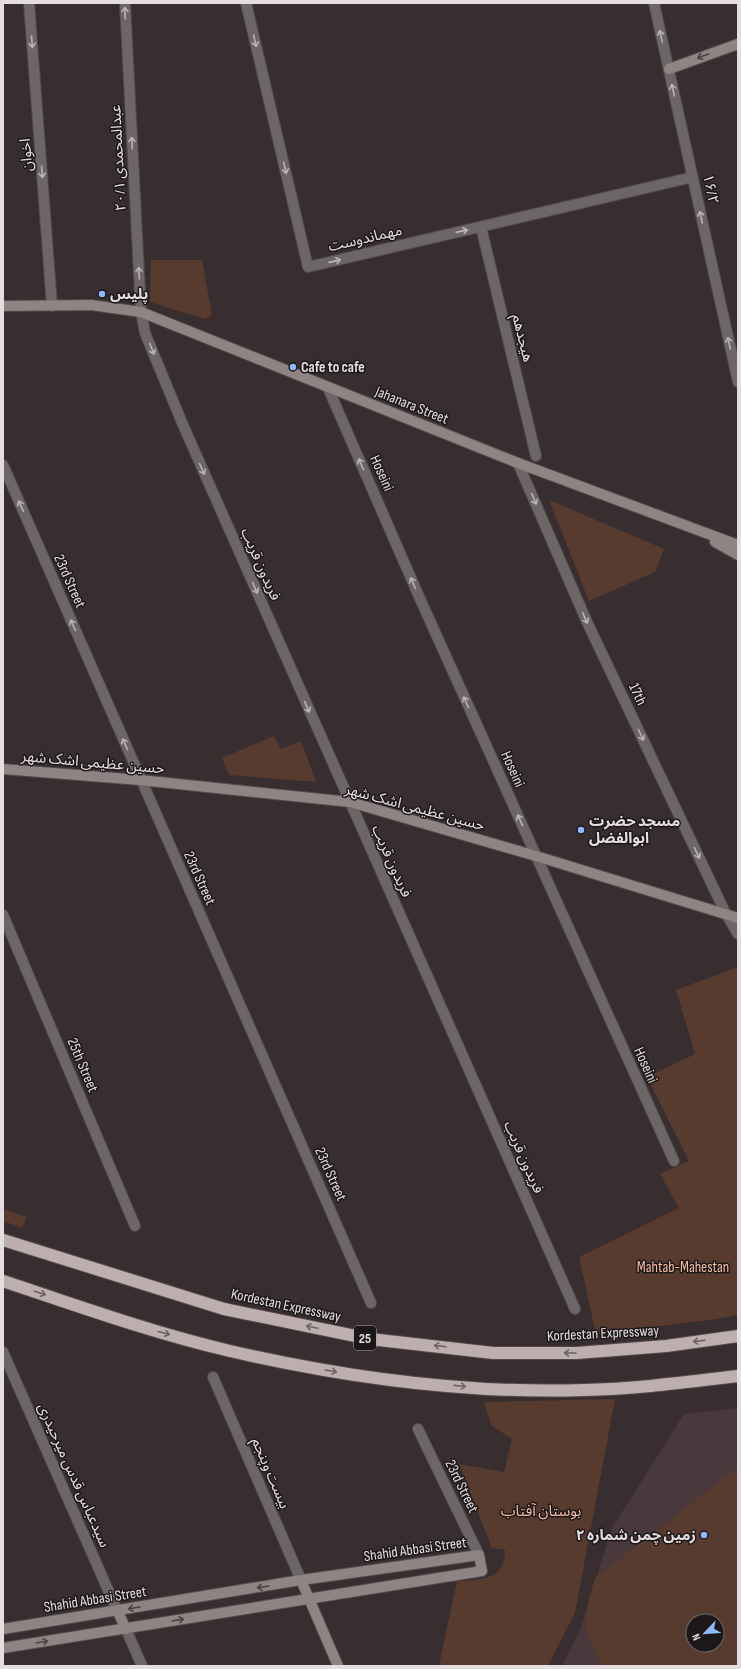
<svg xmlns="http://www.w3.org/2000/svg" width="741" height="1669" font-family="'Sofia Sans Condensed','Noto Sans Arabic',sans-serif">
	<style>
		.built { fill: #49383c; fill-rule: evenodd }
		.green { fill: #583b2f; fill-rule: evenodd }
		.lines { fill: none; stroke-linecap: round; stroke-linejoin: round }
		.street-casing { stroke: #544a4c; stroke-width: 12 }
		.secondary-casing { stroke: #544a4c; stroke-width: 12 }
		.highway-casing { stroke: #544a4c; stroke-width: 14 }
		.street { stroke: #6c6666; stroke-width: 10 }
		.secondary { stroke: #8d8483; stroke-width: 10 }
		.highway { stroke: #bdafae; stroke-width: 12 }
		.oneway { stroke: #bbb4b5 }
		.oneway2 { stroke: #494343 }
		.oneway3 { stroke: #6c6464 }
		.poi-dot { fill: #8eb9fc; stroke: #1c1819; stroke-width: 1.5 }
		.labels { text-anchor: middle; stroke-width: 3; stroke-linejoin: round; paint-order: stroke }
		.shield { fill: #1c1819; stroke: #a9a3a4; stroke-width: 1 }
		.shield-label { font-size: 14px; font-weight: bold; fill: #e5dee0 }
		.street-label { font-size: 15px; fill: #e5dee0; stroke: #1c1819 }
		.poi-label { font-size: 15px; font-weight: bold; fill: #e5dee0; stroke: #1c1819; text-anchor: start }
		.park-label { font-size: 15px; fill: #f8bda4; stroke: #1c1819 }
	</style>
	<rect width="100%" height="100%" fill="#382e30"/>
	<path class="built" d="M738,1408V1666H562L580,1630L612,1528L684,1414ZM693,1621H717V1645H693Z"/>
	<path class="green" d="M151,260H202L212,315L205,319L150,302Z
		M549,500L664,549L655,572L589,601Z
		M274,736L281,749L301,741L316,782L229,775L222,758Z
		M738,967V1315L716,1319L596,1334L579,1257L679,1208L660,1174L689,1161L647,1077L695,1054L676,990Z
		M3,1209L27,1217L22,1228L3,1221Z
		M615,1399L575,1613L548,1666H439L457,1581C479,1581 506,1580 505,1550L492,1548L459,1464L504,1472L512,1439L491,1425L484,1402Z
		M738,1467V1666H601L585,1628L588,1602L595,1578ZM693,1621H717V1645H693Z"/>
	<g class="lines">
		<g class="street-casing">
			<path id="street" d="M29,3L52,306
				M125,3L141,312L145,333L183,425L575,1309
				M246,3L308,267L693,177
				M654,3L738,382
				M481,227L536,456
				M328,388L421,601L674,1161
				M518,463L587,622L726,914L738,934
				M3,465L371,1303
				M3,915L135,1226
				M3,1352L117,1610
				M213,1377L301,1580
				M418,1429L479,1555
				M126,1629L142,1666"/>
		</g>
		<g class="secondary-casing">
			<path id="secondary" d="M669,69L738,44
				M3,306L91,305L141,312L518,463L738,545
				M715,542L738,555
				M3,769L140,780L350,802L536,856L738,918
				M301,1580L338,1666
				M117,1610L126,1629
				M3,1629L301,1580L479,1555L482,1571L3,1648"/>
		</g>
		<g class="highway-casing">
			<path id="highway" d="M3,1240L224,1309L370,1339L493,1353H577L666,1346L738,1336
				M3,1281C78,1306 153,1333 230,1351C343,1377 467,1394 584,1390C636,1389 687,1382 738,1376"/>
		</g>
		<use href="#street" class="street"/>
		<use href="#secondary" class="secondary"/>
		<use href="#highway" class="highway"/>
	</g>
	<defs><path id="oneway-shaft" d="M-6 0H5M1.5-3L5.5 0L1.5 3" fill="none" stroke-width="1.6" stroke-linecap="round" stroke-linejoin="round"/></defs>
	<g class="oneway">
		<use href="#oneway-shaft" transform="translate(125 13) rotate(-93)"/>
		<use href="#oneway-shaft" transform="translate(661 36) rotate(-102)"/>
		<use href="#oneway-shaft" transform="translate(255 41) rotate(77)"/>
		<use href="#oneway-shaft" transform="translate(32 42) rotate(86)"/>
		<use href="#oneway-shaft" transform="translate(673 90) rotate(-103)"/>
		<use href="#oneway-shaft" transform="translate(132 143) rotate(-93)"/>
		<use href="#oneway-shaft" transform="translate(285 168) rotate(77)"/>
		<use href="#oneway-shaft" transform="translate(42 172) rotate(86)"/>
		<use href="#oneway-shaft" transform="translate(701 217) rotate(-102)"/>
		<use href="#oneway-shaft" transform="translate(462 231) rotate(-13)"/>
		<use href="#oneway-shaft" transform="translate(335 261) rotate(-13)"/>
		<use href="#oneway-shaft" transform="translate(139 273) rotate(-93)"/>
		<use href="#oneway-shaft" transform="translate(729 343) rotate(-103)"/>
		<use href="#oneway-shaft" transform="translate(152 349) rotate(68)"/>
		<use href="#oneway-shaft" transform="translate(361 464) rotate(-114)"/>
		<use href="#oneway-shaft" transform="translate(202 469) rotate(66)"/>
		<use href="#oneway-shaft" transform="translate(534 499) rotate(67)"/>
		<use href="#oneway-shaft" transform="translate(21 506) rotate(-114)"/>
		<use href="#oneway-shaft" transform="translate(413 583) rotate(-114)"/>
		<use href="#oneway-shaft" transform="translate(255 588) rotate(66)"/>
		<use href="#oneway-shaft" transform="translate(585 618) rotate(66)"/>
		<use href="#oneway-shaft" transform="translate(73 625) rotate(-114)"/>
		<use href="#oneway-shaft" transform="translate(466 702) rotate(-114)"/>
		<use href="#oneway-shaft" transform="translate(307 707) rotate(66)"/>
		<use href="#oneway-shaft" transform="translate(641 735) rotate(65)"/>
		<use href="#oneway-shaft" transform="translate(125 744) rotate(-114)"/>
		<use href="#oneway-shaft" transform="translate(520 820) rotate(-114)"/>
		<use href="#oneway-shaft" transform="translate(697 853) rotate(65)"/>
	</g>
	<g class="oneway2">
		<use href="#oneway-shaft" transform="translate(703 56) rotate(160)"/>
		<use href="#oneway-shaft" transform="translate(263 1587) rotate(171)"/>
		<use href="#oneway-shaft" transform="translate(134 1608) rotate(171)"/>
		<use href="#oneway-shaft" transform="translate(178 1620) rotate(-10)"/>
		<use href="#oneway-shaft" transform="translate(42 1642) rotate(-9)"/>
	</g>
	<g class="oneway3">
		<use href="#oneway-shaft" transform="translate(40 1293) rotate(18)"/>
		<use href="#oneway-shaft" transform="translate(312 1327) rotate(-168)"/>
		<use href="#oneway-shaft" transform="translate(164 1333) rotate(15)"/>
		<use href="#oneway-shaft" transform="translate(699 1341) rotate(173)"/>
		<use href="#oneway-shaft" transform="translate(440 1346) rotate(-173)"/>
		<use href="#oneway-shaft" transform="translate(570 1353) rotate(-180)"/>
		<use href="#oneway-shaft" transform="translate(331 1371) rotate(9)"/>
		<use href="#oneway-shaft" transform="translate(460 1386) rotate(6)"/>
	</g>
	<g class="poi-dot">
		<circle cx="102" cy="294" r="4"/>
		<circle cx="293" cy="367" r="4"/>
		<circle cx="581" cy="830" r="4"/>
		<circle cx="704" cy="1535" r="4"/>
	</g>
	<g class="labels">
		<rect class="shield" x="354" y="1326" width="22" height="24" rx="3"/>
		<g class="shield-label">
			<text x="365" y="1343">25</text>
		</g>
		<g class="street-label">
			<text transform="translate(26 155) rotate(-94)" y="5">اخوان</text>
			<text transform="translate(118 158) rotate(-93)" y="5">عبدالمحمدی ۲۰/۱</text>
			<text transform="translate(711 189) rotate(78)" y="5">۱۶/۲</text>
			<text transform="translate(365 238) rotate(-13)" y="5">مهماندوست</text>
			<text transform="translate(523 338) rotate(76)" y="5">هیجدهم</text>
			<text transform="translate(412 405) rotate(22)" y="5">Jahanara Street</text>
			<text transform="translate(382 473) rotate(66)" y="5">Hoseini</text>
			<text transform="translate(261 564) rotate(66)" y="5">فریدون قریب</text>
			<text transform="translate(70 581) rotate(66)" y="5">23rd Street</text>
			<text transform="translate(638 694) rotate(65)" y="5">17th</text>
			<text transform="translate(93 762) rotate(5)" y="5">حسین عظیمی اشک شهر</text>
			<text transform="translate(513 769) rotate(66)" y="5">Hoseini</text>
			<text transform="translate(415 807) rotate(15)" y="5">حسین عظیمی اشک شهر</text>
			<text transform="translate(392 861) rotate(66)" y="5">فریدون قریب</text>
			<text transform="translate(200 878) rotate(66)" y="5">23rd Street</text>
			<text transform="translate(83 1065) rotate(67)" y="5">25th Street</text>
			<text transform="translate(646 1065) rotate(66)" y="5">Hoseini</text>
			<text transform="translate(524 1157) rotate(66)" y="5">فریدون قریب</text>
			<text transform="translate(331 1174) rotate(66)" y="5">23rd Street</text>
			<text transform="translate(286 1305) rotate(12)" y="5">Kordestan Expressway</text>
			<text transform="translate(603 1333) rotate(-3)" y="5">Kordestan Expressway</text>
			<text transform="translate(271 1473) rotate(67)" y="5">بیست وپنجم</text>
			<text transform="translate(74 1475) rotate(66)" y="5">سیدعباس قدس میرحیدری</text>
			<text transform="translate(462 1486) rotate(64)" y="5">23rd Street</text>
			<text transform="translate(415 1549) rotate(-8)" y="5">Shahid Abbasi Street</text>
			<text transform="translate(95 1599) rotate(-9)" y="5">Shahid Abbasi Street</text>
		</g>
		<g class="poi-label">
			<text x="110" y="299">پلیس</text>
			<text x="301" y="372">Cafe to cafe</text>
			<text x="589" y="826">مسجد حضرت<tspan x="589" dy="17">ابوالفضل</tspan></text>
			<text x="696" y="1540" text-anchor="end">زمین چمن شماره ۲</text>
		</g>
		<g class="park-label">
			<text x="683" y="1272">Mahtab-Mahestan</text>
			<text x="541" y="1516">بوستان آفتاب</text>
		</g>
	</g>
	<rect width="741" height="1669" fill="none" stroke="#e5dee0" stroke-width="8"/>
	<g transform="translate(705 1633) rotate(245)"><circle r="19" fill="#1c1819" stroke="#6c6769"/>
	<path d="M0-3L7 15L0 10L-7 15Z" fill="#8eb9fc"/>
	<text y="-6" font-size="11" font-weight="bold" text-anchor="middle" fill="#e5dee0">N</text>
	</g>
</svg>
